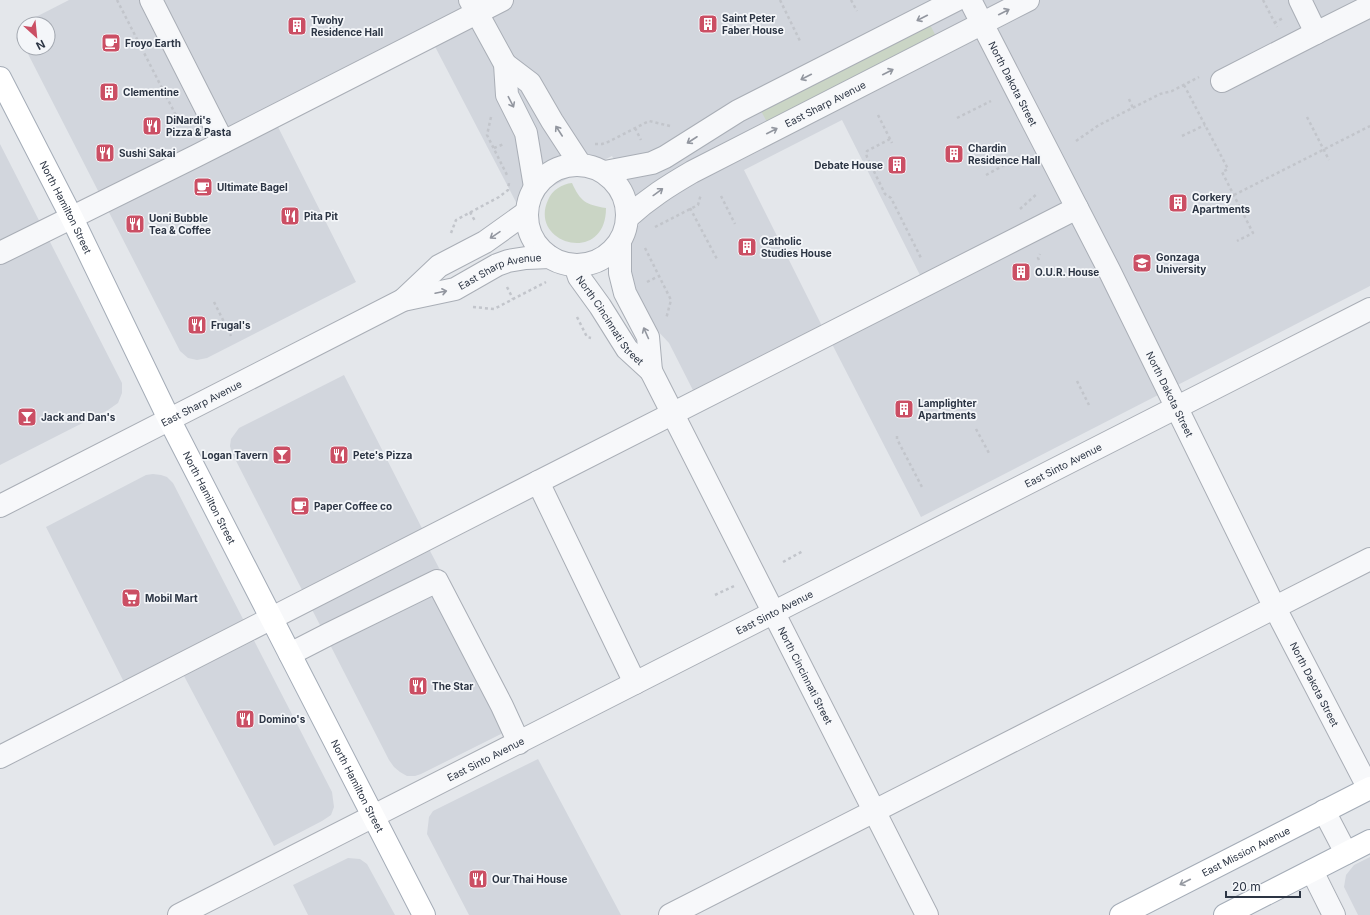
<svg xmlns="http://www.w3.org/2000/svg" width="1370" height="915" font-family="Inter,sans-serif">
	<style>
		.built { fill: #d2d6dd; fill-rule: evenodd }
		.green { fill: #cad5c5 }
		.lines { fill: none; stroke-linecap: round; stroke-linejoin: round }
		.minor-casing { stroke: #a9aeb6; stroke-width: 24 }
		.major-casing { stroke: #a4acb7; stroke-width: 24 }
		.path { stroke: #c2c5cb; stroke-width: 2.5; stroke-dasharray: 3 3; stroke-linecap: butt }
		.minor { stroke: #f7f8fa; stroke-width: 22 }
		.major { stroke: #fff; stroke-width: 22 }
		.oneway { stroke: #92969f }
		.oneway2 { stroke: #969aa2 }
		.labels { text-anchor: middle; stroke-width: 3.5; stroke-linejoin: round; paint-order: stroke }
		.poi-label { font-size: 10px; font-weight: bold; fill: #2c3544; stroke: #f4f6f9; text-anchor: start }
		.street-label { font-size: 10px; fill: #2c3544; stroke: #f4f6f9 }
	</style>
	<rect width="100%" height="100%" fill="#e4e7eb"/>
	<path class="built" d="M69,0H1370V286L921,517L832,344L703,410L669,343L654,327L636,298L629,274V252L635,232L644,215L612,156L517,204L430,37L273,117L356,282L207,358L197,360L188,358L180,351L26,50L25,48H48V24H28L30,20ZM842,120L922,279L824,330L744,170Z
		M0,144L122,383V393L118,403L108,410L0,465Z
		M344,375L432,548L429,549L521,724L421,774L415,776H407L400,772L394,767L389,760L232,453L230,446L231,439L239,428Z
		M153,474L161,475L167,477L173,483L332,792L334,807L331,815L322,821L274,846L183,674L133,700L46,527L146,475Z
		M538,759L621,915H469L427,834L429,817L433,811Z
		M1370,857V915H1358L1344,887L1346,875L1354,865Z
		M348,858L360,859L367,864L395,915H308L293,885Z"/>
	<path class="green" d="M929,23L937,38L768,124L760,109Z
		M572,183C580,201 586,205 606,208C606,266 528,244 548,200C552,190 562,184 572,183Z"/>
	<g class="lines">
		<g class="minor-casing">
			<g id="minor">
				<path d="M151,0L223,142"/>
				<path d="M470,0L505,64L507,95L526,133L535,187"/>
				<path id="s1" d="M970,0L1110,272L1275,608L1369,789"/>
				<path d="M1300,0L1316,33L1370,6"/>
				<path d="M505,64L530,83L552,121L580,164"/>
				<path d="M1222,81L1316,33"/>
				<circle cx="577" cy="215" r="50"/>
				<path d="M605,172L652,163L665,157L738,111L956,0"/>
				<path id="s2" d="M628,217C649,198 668,186 692,172L1028,0"/>
				<path d="M620,242V273L625,293L648,337L651,371"/>
				<path d="M0,253L196,156L502,0"/>
				<path id="s3" d="M575,265L579,277L600,306L627,349L651,371L927,915"/>
				<path d="M403,300L439,266L485,242L527,212"/>
				<path d="M538,482L635,683"/>
				<path id="s4" d="M0,506L403,300L455,289L497,265L508,261L526,258L550,257"/>
				<path d="M290,654L329,634L437,581L502,706L519,743"/>
				<path d="M0,757L538,482L1077,208"/>
				<path d="M1324,811L1346,853"/>
				<path d="M1312,871L1334,915"/>
				<path id="s5" d="M179,915L1370,309"/>
				<path d="M670,915L1370,559"/>
			</g>
		</g>
		<g class="major-casing">
			<g id="major">
				<path id="s6" d="M0,78L72,218L169,419L424,915"/>
				<path id="s7" d="M1121,915L1370,788"/>
				<path d="M1225,915L1370,841"/>
			</g>
		</g>
		<path class="path" d="M117,0L186,135
			M780,0L800,41
			M851,0L857,11
			M1263,0L1277,27
			M1274,23L1283,18
			M1184,85L1228,169L1222,172L1253,233L1237,241
			M1129,99L1133,108
			M878,115L892,143
			M491,117L487,135L508,177
			M1307,117L1329,160
			M957,118L991,101
			M635,128L641,140
			M1182,136L1205,125
			M890,139L867,151L866,153L867,157L885,194L891,198L922,260
			M1076,141L1099,125L1160,94L1172,91L1199,77
			M595,144H602L608,142L649,121L670,126
			M494,148L504,144
			M986,175L1019,157
			M1234,195L1370,126
			M721,196L735,224
			M690,208L718,261
			M1020,209L1038,193
			M470,212L475,221
			M655,227L698,205L701,194
			M451,233L456,220L499,197L508,190L509,183
			M645,248L671,300L666,319
			M1039,260L1038,258L1040,254
			M647,282L659,276
			M507,287L513,299
			M214,302L231,336
			M473,307L494,309L546,282
			M577,317L587,337L591,338
			M1077,381L1089,405
			M976,429L990,455
			M897,436V439L923,489
			M783,562L803,551
			M715,595L734,586"/>
		<use href="#minor" class="minor"/>
		<use href="#major" class="major"/>
	</g>
	<defs><path id="oneway-shaft" d="M-6 0H5M1.5-3L5.5 0L1.5 3" fill="none" stroke-width="1.6" stroke-linecap="round" stroke-linejoin="round"/></defs>
	<g class="oneway">
		<use href="#oneway-shaft" transform="translate(1004 12) rotate(-27)"/>
		<use href="#oneway-shaft" transform="translate(922 18) rotate(153)"/>
		<use href="#oneway-shaft" transform="translate(888 72) rotate(-27)"/>
		<use href="#oneway-shaft" transform="translate(806 77) rotate(153)"/>
		<use href="#oneway-shaft" transform="translate(511 102) rotate(63)"/>
		<use href="#oneway-shaft" transform="translate(559 131) rotate(-123)"/>
		<use href="#oneway-shaft" transform="translate(772 131) rotate(-27)"/>
		<use href="#oneway-shaft" transform="translate(692 140) rotate(147)"/>
		<use href="#oneway-shaft" transform="translate(658 192) rotate(-36)"/>
		<use href="#oneway-shaft" transform="translate(495 235) rotate(146)"/>
		<use href="#oneway-shaft" transform="translate(441 292) rotate(-12)"/>
		<use href="#oneway-shaft" transform="translate(646 333) rotate(-114)"/>
	</g>
	<use class="oneway2" href="#oneway-shaft" transform="translate(1185 882) rotate(153)"/>
	<defs>
		<g id="building-square" transform="scale(1)"><rect x="-9" y="-9" width="18" height="18" rx="4" fill="#cb4f64" stroke="#f4f6f9"/><path d="M-4-6H4V6H1V3H-1V6H-4ZM-2.5-4.3h1.7v1.8h-1.7ZM.8-4.3h1.7v1.8H.8ZM-2.5-1h1.7V.8h-1.7ZM.8-1h1.7V.8H.8Z" fill="#fff"/></g>
		<g id="cafe-square" transform="scale(1)"><rect x="-9" y="-9" width="18" height="18" rx="4" fill="#cb4f64" stroke="#f4f6f9"/><path d="M-5.5-4.5H6V0H3Q3 3.5 0 3.5H-2.5Q-5.5 3.5-5.5 0ZM3-3.2v2h1.7v-2ZM-6 4.5H4V6H-6Z" fill="#fff"/></g>
		<g id="restaurant-square" transform="scale(1)"><rect x="-9" y="-9" width="18" height="18" rx="4" fill="#cb4f64" stroke="#f4f6f9"/><path d="M-5-6h1v4h1v-4h1v4h1v-4h1v5L-1.5 .5V6h-2V.5L-5-1ZM5-6V6H3V1.5H1.5Q1.5-4 5-6Z" fill="#fff"/></g>
		<g id="university-square" transform="scale(1)"><rect x="-9" y="-9" width="18" height="18" rx="4" fill="#cb4f64" stroke="#f4f6f9"/><path d="M0-5L7-2L0 1L-7-2ZM-4 1L0 2.5L4 1V4Q0 6-4 4Z" fill="#fff"/></g>
		<g id="bar-square" transform="scale(1)"><rect x="-9" y="-9" width="18" height="18" rx="4" fill="#cb4f64" stroke="#f4f6f9"/><path d="M-6-5H6L.8 .8V4.5H3.5V6h-7V4.5H-.8V.8Z" fill="#fff"/></g>
		<g id="supermarket-square" transform="scale(1)"><rect x="-9" y="-9" width="18" height="18" rx="4" fill="#cb4f64" stroke="#f4f6f9"/><path d="M-6-5.5h2.5l.6 2H6L4.5 2H-2.5L-4.4-4H-6ZM-1.5 3.2a1.3 1.3 0 1 0 .1 0ZM3 3.2a1.3 1.3 0 1 0 .1 0Z" fill="#fff"/></g>
	</defs>
	<g fill-rule="evenodd">
		<use href="#building-square" x="708" y="24"/>
		<use href="#building-square" x="297" y="26"/>
		<use href="#cafe-square" x="111" y="43"/>
		<use href="#building-square" x="109" y="92"/>
		<use href="#restaurant-square" x="152" y="126"/>
		<use href="#restaurant-square" x="105" y="153"/>
		<use href="#building-square" x="954" y="154"/>
		<use href="#building-square" x="897" y="165"/>
		<use href="#cafe-square" x="203" y="187"/>
		<use href="#building-square" x="1178" y="203"/>
		<use href="#restaurant-square" x="290" y="216"/>
		<use href="#restaurant-square" x="135" y="224"/>
		<use href="#building-square" x="747" y="247"/>
		<use href="#university-square" x="1142" y="263"/>
		<use href="#building-square" x="1021" y="272"/>
		<use href="#restaurant-square" x="197" y="325"/>
		<use href="#building-square" x="904" y="409"/>
		<use href="#bar-square" x="27" y="417"/>
		<use href="#bar-square" x="282" y="455"/>
		<use href="#restaurant-square" x="339" y="455"/>
		<use href="#cafe-square" x="300" y="506"/>
		<use href="#supermarket-square" x="131" y="598"/>
		<use href="#restaurant-square" x="418" y="686"/>
		<use href="#restaurant-square" x="245" y="719"/>
		<use href="#restaurant-square" x="478" y="879"/>
	</g>
	<g class="labels">
		<g class="poi-label">
			<text x="722" y="22">Saint Peter<tspan x="722" dy="12">Faber House</tspan></text>
			<text x="311" y="24">Twohy<tspan x="311" dy="12">Residence Hall</tspan></text>
			<text x="125" y="47">Froyo Earth</text>
			<text x="123" y="96">Clementine</text>
			<text x="166" y="124">DiNardi's<tspan x="166" dy="12">Pizza &amp; Pasta</tspan></text>
			<text x="968" y="152">Chardin<tspan x="968" dy="12">Residence Hall</tspan></text>
			<text x="119" y="157">Sushi Sakai</text>
			<text x="883" y="169" text-anchor="end">Debate House</text>
			<text x="217" y="191">Ultimate Bagel</text>
			<text x="1192" y="201">Corkery<tspan x="1192" dy="12">Apartments</tspan></text>
			<text x="304" y="220">Pita Pit</text>
			<text x="149" y="222">Uoni Bubble<tspan x="149" dy="12">Tea &amp; Coffee</tspan></text>
			<text x="761" y="245">Catholic<tspan x="761" dy="12">Studies House</tspan></text>
			<text x="1156" y="261">Gonzaga<tspan x="1156" dy="12">University</tspan></text>
			<text x="1035" y="276">O.U.R. House</text>
			<text x="211" y="329">Frugal's</text>
			<text x="918" y="407">Lamplighter<tspan x="918" dy="12">Apartments</tspan></text>
			<text x="41" y="421">Jack and Dan's</text>
			<text x="268" y="459" text-anchor="end">Logan Tavern</text>
			<text x="353" y="459">Pete's Pizza</text>
			<text x="314" y="510">Paper Coffee co</text>
			<text x="145" y="602">Mobil Mart</text>
			<text x="432" y="690">The Star</text>
			<text x="259" y="723">Domino's</text>
			<text x="492" y="883">Our Thai House</text>
		</g>
		<g class="street-label">
			<text dy="4" stroke="none"><textPath href="#s1" startOffset="94">North Dakota Street</textPath></text>
			<text dy="4" stroke="none"><textPath href="#s2" startOffset="228">East Sharp Avenue</textPath></text>
			<text dy="4" stroke="none"><textPath href="#s6" startOffset="145">North Hamilton Street</textPath></text>
			<text dy="4" stroke="none"><textPath href="#s4" startOffset="555">East Sharp Avenue</textPath></text>
			<text dy="4" stroke="none"><textPath href="#s3" startOffset="66">North Cincinnati Street</textPath></text>
			<text dy="4" stroke="none"><textPath href="#s1" startOffset="442">North Dakota Street</textPath></text>
			<text dy="4" stroke="none"><textPath href="#s4" startOffset="226">East Sharp Avenue</textPath></text>
			<text dy="4" stroke="none"><textPath href="#s5" startOffset="992">East Sinto Avenue</textPath></text>
			<text dy="4" stroke="none"><textPath href="#s6" startOffset="469">North Hamilton Street</textPath></text>
			<text dy="4" stroke="none"><textPath href="#s5" startOffset="668">East Sinto Avenue</textPath></text>
			<text dy="4" stroke="none"><textPath href="#s3" startOffset="473">North Cincinnati Street</textPath></text>
			<text dy="4" stroke="none"><textPath href="#s1" startOffset="766">North Dakota Street</textPath></text>
			<text dy="4" stroke="none"><textPath href="#s5" startOffset="344">East Sinto Avenue</textPath></text>
			<text dy="4" stroke="none"><textPath href="#s6" startOffset="793">North Hamilton Street</textPath></text>
			<text dy="4" stroke="none"><textPath href="#s7" startOffset="140">East Mission Avenue</textPath></text>
		</g>
	</g>
	<g transform="translate(36 36) rotate(153)"><circle r="19" fill="#f4f6f9" stroke="#a4a9b1"/>
	<path d="M0-3L7 15L0 10L-7 15Z" fill="#cb4f64"/>
	<text y="-6" font-size="11" font-weight="bold" text-anchor="middle" fill="#2c3544">N</text>
	</g>
	<path d="M1226 891v6h74v-6" fill="none" stroke="#2c3544" stroke-width="2"/>
	<text x="1232" y="891" font-size="12" fill="#2c3544" stroke="#f4f6f9" stroke-width="3" paint-order="stroke">20 m</text>
</svg>
